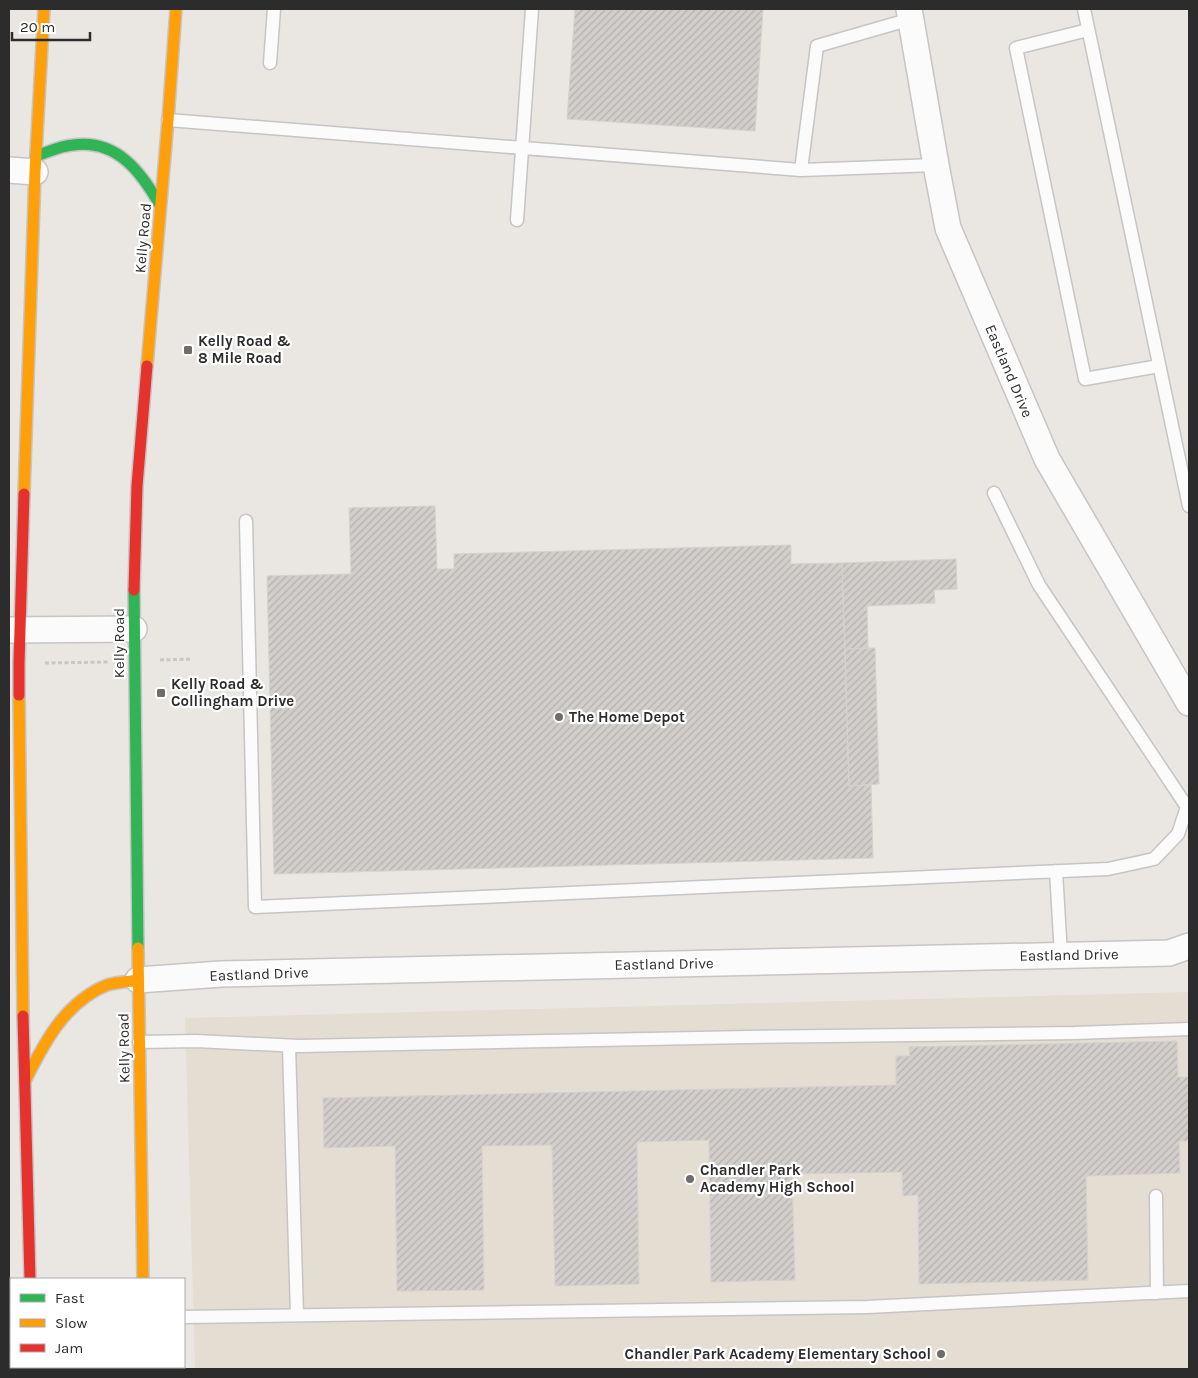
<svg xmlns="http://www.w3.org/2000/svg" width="1198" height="1378" font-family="Karla,sans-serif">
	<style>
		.education { fill: #e4ddd1 }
		.building { fill: url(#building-hatch); stroke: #d5d2ce }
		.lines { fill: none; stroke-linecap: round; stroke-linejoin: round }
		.lane-casing { stroke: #c6c4c5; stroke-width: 15 }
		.street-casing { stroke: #c6c4c5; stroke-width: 28 }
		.fast-casing { stroke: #c6c4c5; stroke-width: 14 }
		.slow-casing { stroke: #c6c4c5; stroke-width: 14 }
		.jam-casing { stroke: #c6c4c5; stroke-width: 14 }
		.path { stroke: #c7c7c6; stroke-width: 3; stroke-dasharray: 4 2.5; stroke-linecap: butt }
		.lane { stroke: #fcfbfb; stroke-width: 12 }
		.street { stroke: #fcfbfb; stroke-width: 25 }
		.fast { stroke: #30b455; stroke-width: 11 }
		.slow { stroke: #ff9f0a; stroke-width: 11 }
		.jam { stroke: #e5322d; stroke-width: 11 }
		.poi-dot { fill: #6e6d6c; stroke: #fff; stroke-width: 2 }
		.labels { text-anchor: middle; stroke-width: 4.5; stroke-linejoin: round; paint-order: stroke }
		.street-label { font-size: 15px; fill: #2c2c2c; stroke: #fff }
		.poi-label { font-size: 15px; font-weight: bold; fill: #2c2c2c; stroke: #fff; text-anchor: start }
	</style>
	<defs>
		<pattern id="building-hatch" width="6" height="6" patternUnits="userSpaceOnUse" patternTransform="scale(1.25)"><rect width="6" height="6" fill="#d1cecb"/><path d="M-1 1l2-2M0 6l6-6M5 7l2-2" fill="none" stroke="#b4b1ae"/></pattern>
	</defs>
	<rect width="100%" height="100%" fill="#eae6e2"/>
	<path class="education" d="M1189,992V1369H195L185,1018Z"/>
	<path class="building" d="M575,9H763L755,131L567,119Z
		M435,506L437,569H454V554L791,545V564L842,563L849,786L871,785L873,858L274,874L267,576L351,574L349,508Z
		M956,559L957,589L934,590L935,603L867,606L868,648L845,649L842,563Z
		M868,648H875L879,784L849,786L845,649Z
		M1177,1041L1178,1077H1189V1141H1179L1180,1173L1086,1176L1088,1280L919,1284L918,1195L903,1196L902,1172L792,1174L795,1280L711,1282L709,1140L637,1142L639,1284L555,1286L552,1145L482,1146L484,1290L397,1291L395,1146L324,1148L323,1098L896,1085V1056H910L909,1047Z"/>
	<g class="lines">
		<g class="lane-casing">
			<path id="lane" d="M1084,9L1189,506
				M1088,30L1016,48L1085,379L1159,366
				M270,63L274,9
				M168,120L801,170L936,165
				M801,170L817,46L911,19
				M517,220L532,9
				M246,521L255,907L1108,869L1154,859L1178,834L1187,807L1039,585L994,493
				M1056,871L1061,955
				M139,1042L196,1041L300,1046L748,1037L1074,1033L1189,1029
				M289,1046L297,1315
				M1156,1196L1157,1293
				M184,1317L867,1307L1189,1291"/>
		</g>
		<g class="street-casing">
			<path id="street" d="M909,9L936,165L948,228L1047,459L1189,703
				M9,170L35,172
				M9,630L134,629
				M138,980L221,974L1169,953L1189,946"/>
		</g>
		<g class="fast-casing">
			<path id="fast" d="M36,156C48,152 60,146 73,145C117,139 141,172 160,205
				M134,590L138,948
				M31,1367V1369"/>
		</g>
		<g class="slow-casing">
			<path id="slow" d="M147,366L168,120L176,9
				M24,494L35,172L44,9
				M19,695L23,1016
				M138,948L143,1279
				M25,1081C44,1043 65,1002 107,985C117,982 128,982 138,980
				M145,1367V1369"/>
		</g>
		<g class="jam-casing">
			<path id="jam" d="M134,590L137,486L147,366
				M19,695V663L24,494
				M23,1016L30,1279"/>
		</g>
		<path class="path" d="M160,660L190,659
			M45,663L109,662"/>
		<use href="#lane" class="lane"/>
		<use href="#street" class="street"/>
		<use href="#fast" class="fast"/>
		<use href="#slow" class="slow"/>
		<use href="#jam" class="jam"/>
	</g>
	<g class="poi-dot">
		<rect x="183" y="345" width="10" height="10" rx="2.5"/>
		<rect x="156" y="688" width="10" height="10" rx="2.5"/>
		<circle cx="559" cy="717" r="5"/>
		<circle cx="690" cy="1179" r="5"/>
		<circle cx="941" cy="1354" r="5"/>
	</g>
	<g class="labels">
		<g class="street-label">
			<text transform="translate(143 238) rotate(-85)" y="5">Kelly Road</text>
			<text transform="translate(1009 371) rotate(67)" y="5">Eastland Drive</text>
			<text transform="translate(119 643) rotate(-90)" y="5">Kelly Road</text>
			<text transform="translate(1069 955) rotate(-1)" y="5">Eastland Drive</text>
			<text transform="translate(664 964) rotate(-1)" y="5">Eastland Drive</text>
			<text transform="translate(259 974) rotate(-2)" y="5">Eastland Drive</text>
			<text transform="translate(124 1048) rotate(-91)" y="5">Kelly Road</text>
		</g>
		<g class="poi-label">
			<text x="198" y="346">Kelly Road &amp;<tspan x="198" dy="17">8 Mile Road</tspan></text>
			<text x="171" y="689">Kelly Road &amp;<tspan x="171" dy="17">Collingham Drive</tspan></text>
			<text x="569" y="722">The Home Depot</text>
			<text x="700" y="1175">Chandler Park<tspan x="700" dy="17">Academy High School</tspan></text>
			<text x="931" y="1359" text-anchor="end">Chandler Park Academy Elementary School</text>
		</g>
	</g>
	<rect width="1198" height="1378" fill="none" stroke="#2c2c2c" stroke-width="20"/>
	<rect x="10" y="1278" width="175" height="90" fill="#ffffff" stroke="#ababab"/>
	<rect x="20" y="1294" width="25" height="8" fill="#30b455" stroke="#ababab"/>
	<text x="55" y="1303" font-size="15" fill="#2c2c2c">Fast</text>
	<rect x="20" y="1319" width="25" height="8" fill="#ff9f0a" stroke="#ababab"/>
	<text x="55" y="1328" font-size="15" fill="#2c2c2c">Slow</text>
	<rect x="20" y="1344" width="25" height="8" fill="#e5322d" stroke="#ababab"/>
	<text x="55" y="1353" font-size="15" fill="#2c2c2c">Jam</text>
	<path d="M12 32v8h78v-8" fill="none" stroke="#2c2c2c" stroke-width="2.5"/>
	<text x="20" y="32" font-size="15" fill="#2c2c2c" stroke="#ffffff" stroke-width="4" paint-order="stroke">20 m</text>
</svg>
